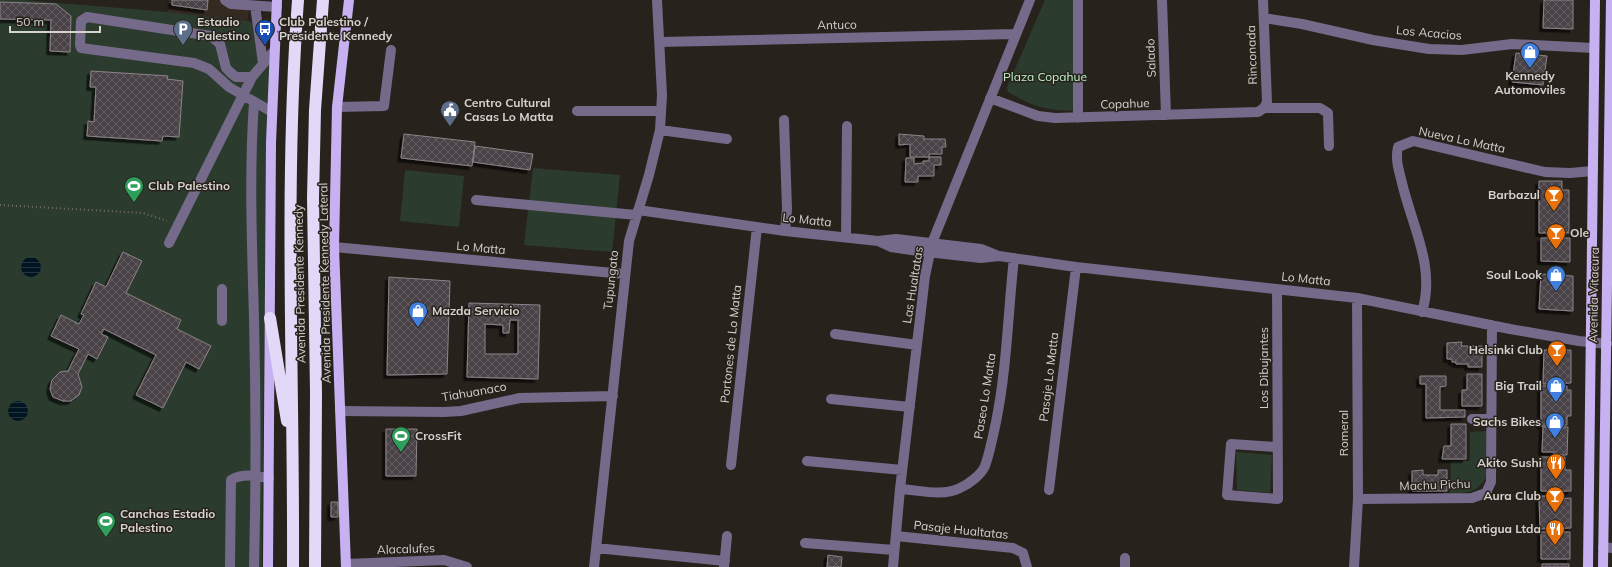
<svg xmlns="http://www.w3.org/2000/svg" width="1612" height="567" font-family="Mulish,sans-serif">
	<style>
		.built { fill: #352a21 }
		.green { fill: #2b3c2e }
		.water { fill: url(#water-rules) }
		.building { fill: url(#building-cross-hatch); stroke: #8d8389; fill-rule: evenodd; filter: url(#shadow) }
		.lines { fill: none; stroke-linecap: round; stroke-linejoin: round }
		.path { stroke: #726d68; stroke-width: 2; stroke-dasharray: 1 3; stroke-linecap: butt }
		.minor { stroke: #756a89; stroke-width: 10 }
		.major { stroke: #c8b1f1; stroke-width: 10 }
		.highway { stroke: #e2d8f7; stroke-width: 12 }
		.path-bridge { stroke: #726d68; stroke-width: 2; stroke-dasharray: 1 3; stroke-linecap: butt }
		.labels { text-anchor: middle; stroke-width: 3; stroke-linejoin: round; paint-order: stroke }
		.poi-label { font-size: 12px; font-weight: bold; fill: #d6d2ce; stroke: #28221c; text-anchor: start }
		.street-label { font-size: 12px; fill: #d6d2ce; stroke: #28221c }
		.park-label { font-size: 12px; fill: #bef3c9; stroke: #28221c }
	</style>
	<defs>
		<pattern id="water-rules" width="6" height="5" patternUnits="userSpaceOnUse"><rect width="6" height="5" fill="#011421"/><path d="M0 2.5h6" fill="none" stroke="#253540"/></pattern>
		<pattern id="building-cross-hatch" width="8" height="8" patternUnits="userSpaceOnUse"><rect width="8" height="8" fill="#4a4247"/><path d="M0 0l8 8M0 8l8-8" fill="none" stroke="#635c60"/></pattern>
		<filter id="shadow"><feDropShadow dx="-3.5" dy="3.5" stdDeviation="0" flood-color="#0009"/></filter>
	</defs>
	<rect width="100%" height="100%" fill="#28221c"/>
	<path class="built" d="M169,0H249L248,21L168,12Z"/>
	<path class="green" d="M0,0H22L168,12L248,21L252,23L256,49L273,50L264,356L262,567H0Z
		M1045,0H1074L1075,111C1045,110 1034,107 1008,92L1007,87Z
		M533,168L620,175L612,252L524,245Z
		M405,170L464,176L459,227L400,221Z
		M1487,431L1488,474C1478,493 1469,493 1450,494L1451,461H1470V432Z
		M1236,452L1272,455L1270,493L1237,490Z"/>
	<path class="water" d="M21 267a10 10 0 1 1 20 0a10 10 0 1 1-20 0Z
		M8 411a10 10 0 1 1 20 0a10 10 0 1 1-20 0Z"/>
	<path class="building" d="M172,0H208L207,10L172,5Z
		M1544,0H1573V29L1543,28Z
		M0,2L56,4L71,16L70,52L50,51L51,20L0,19Z
		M1516,53L1547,56L1543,85L1512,82Z
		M91,71L168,76L167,79L183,81L179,137L163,136L162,141L87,136L88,121L94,122L96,87H90Z
		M404,134L475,142L472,166L401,158Z
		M899,134L924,136V139H945L946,147H942V154H929V157H910V144L899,145Z
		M475,146L533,154L530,170L473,162Z
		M929,157H941V165H934V176H918V182H905L906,158H914V164L923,163V161H929Z
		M1539,181H1562V190H1569V233H1539Z
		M1541,238H1570V262L1541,261Z
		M123,252L142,261L126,293L181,320L177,329L211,346L199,369L186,362L163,408L136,395L156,355L104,329L101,334L108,337L97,359L88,354L78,374L82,387L79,395L71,401H63L53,397L50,389L52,380L60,372L68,371L79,349L51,336L61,315L79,324L84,315L81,314L96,282L106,287Z
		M1541,274L1573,276V311L1539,309Z
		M389,277L450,281L447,374L387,375Z
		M469,303L540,305L538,379L467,377ZM510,320H518V354H485V324L503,325V333H509Z
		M1462,342L1461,346H1482V367H1468V364H1456V362H1452V359H1447V343Z
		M1544,350H1571V383L1543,384Z
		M1467,374H1482V406H1462V390H1467Z
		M1420,376H1446V386L1440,387V410H1465V417L1426,418V384H1420Z
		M1541,386H1567V390H1571V416H1567V425L1541,426Z
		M1451,424H1466V459H1442L1444,446H1451Z
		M1543,427H1568L1567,455H1554V452H1542Z
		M386,429H417L416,476H386Z
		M1541,457H1565V470H1571V491H1541Z
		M1423,470V475H1438V470H1447V491H1412V471Z
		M1539,496H1555L1556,499L1571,498V528L1540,529Z
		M331,502H338V517H331Z
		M1541,532H1570V559H1541Z
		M828,555L842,557L841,567H827Z
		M1542,564H1569V567H1542Z"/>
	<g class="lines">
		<path class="path" d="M0,205L143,213L167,221"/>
		<path class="minor" d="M225,0L231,4L277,7
			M1078,0V118
			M1162,0L1166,115
			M255,6L263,63
			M1264,18L1302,24L1373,40L1429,49L1462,50L1512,44L1594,48
			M660,42L1015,34
			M990,98L1038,116L1055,118L1258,112L1264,108L1267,102L1263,0
			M337,107L384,106L391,50
			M1264,108H1320L1328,113L1329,146
			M577,111H661
			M272,112L229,87L209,69L194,63L81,48L80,45L81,21L87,17L211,36L220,44L226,68L231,73L236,77H252L274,51
			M784,120L787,209L785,231
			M660,130L727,139
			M476,200L636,215
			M638,210L785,231L878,241L896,239L981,249L996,255
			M846,237L847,126
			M878,241L891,247L918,251L981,258L999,256L1076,267L1357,298L1510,329L1579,341L1607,344
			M169,243L252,77
			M334,247L624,274
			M1277,289L1278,499L1227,495L1231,444L1277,447
			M1422,312C1436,267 1412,226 1402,183C1399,170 1395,160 1398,147L1413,141L1545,172L1570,173L1593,171
			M222,321V289
			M835,334L917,345
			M831,399L910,407
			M340,411L444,412L461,411L520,398L613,396
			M1472,419H1491
			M807,461L902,470
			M731,465L757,227
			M900,489C919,490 942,497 960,488C969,484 981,475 985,466C990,452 993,436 996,422C1007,368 1008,312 1014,258
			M1049,490L1076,267
			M1358,499L1472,498L1486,493L1491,482L1492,325
			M896,536L1013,548L1023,553L1027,567
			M805,543L894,550
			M1603,547L1612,548
			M596,548L725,561
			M346,564L444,560L467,567
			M230,567L231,480C242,473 257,476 269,478
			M254,567C256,484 256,401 254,318C252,246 249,174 254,102
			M594,567L629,241L649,175L660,130L662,95L657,0
			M724,567L727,536
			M893,567L900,489L925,276L932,243L1030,0
			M1125,567V558
			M1354,567L1358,499L1357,298"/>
		<path class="major" d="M268,567L271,143L277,0
			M346,567L334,247L337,107L349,0
			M1588,567L1595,0
			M1603,567L1611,0"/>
		<path class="highway" d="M270,318L287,421
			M293,567C294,378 284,189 298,0
			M315,567L316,393L313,198L315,110L323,0"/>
		<path class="path-bridge" d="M261,31L354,34"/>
	</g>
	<defs>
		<g id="parking-pin" transform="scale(1)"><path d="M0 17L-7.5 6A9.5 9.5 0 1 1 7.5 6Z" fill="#5c6f8a" stroke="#28221c"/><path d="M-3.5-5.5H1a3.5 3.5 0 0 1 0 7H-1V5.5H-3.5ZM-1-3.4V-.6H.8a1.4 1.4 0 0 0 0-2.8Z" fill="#fff"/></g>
		<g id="bus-pin" transform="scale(1)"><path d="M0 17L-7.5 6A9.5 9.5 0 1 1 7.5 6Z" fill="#1a4fb4" stroke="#28221c"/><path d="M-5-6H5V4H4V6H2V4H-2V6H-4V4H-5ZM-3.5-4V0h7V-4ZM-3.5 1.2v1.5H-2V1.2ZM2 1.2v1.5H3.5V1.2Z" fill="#fff"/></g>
		<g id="shop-pin" transform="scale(1)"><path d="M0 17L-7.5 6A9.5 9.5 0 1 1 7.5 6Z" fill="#3f7fe0" stroke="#28221c"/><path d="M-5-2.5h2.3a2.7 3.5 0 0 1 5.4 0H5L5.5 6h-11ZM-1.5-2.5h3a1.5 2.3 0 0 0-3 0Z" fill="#fff"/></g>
		<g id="civic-pin" transform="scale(1)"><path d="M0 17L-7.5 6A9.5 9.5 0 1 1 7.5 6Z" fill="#5c6f8a" stroke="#28221c"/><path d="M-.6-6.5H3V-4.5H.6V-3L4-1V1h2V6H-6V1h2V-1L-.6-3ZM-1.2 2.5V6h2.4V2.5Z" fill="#fff"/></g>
		<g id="stadium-pin" transform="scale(1)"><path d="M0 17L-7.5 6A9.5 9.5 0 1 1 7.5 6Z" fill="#2e9e5b" stroke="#28221c"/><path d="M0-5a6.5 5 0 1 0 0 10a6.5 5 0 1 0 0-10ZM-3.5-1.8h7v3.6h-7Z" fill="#fff"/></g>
		<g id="bar-pin" transform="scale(1)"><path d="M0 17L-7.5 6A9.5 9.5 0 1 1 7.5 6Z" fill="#e8710a" stroke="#28221c"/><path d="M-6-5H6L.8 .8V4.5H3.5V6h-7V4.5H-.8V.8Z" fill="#fff"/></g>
		<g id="restaurant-pin" transform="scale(1)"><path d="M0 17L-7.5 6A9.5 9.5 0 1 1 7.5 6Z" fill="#e8710a" stroke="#28221c"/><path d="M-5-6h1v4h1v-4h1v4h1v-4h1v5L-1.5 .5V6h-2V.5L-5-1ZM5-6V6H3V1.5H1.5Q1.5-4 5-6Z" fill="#fff"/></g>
	</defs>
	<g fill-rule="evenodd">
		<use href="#parking-pin" x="183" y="29"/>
		<use href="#bus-pin" x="265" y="29"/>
		<use href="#shop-pin" x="1530" y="52"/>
		<use href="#civic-pin" x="450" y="110"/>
		<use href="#stadium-pin" x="134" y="186"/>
		<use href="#bar-pin" x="1554" y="195"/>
		<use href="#bar-pin" x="1556" y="233"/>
		<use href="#shop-pin" x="1556" y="275"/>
		<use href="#shop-pin" x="418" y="311"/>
		<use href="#bar-pin" x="1557" y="350"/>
		<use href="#shop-pin" x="1556" y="386"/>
		<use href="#shop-pin" x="1555" y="422"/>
		<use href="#stadium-pin" x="401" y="436"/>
		<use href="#restaurant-pin" x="1556" y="463"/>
		<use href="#bar-pin" x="1555" y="496"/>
		<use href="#stadium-pin" x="106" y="521"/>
		<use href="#restaurant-pin" x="1555" y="529"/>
	</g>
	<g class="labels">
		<g class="poi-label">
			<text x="197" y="26">Estadio<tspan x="197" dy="14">Palestino</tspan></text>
			<text x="279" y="26">Club Palestino /<tspan x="279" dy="14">Presidente Kennedy</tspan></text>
			<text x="1530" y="80" text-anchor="middle">Kennedy<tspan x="1530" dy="14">Automoviles</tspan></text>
			<text x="464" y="107">Centro Cultural<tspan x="464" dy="14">Casas Lo Matta</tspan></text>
			<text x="148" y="190">Club Palestino</text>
			<text x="1540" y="199" text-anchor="end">Barbazul</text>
			<text x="1570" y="237">Ole</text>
			<text x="1542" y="279" text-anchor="end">Soul Look</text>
			<text x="432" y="315">Mazda Servicio</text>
			<text x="1543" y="354" text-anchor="end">Helsinki Club</text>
			<text x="1542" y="390" text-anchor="end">Big Trail</text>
			<text x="1541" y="426" text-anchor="end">Sachs Bikes</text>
			<text x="415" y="440">CrossFit</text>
			<text x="1542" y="467" text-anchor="end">Akito Sushi</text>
			<text x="1541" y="500" text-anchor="end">Aura Club</text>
			<text x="120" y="518">Canchas Estadio<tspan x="120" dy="14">Palestino</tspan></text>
			<text x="1541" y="533" text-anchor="end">Antigua Ltda</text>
		</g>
		<g class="street-label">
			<text transform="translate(837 25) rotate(-1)" y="4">Antuco</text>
			<text transform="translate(1429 33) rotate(5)" y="4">Los Acacios</text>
			<text transform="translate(1252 55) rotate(-92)" y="4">Rinconada</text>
			<text transform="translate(1151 58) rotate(-92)" y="4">Salado</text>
			<text transform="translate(1125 104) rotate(-2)" y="4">Copahue</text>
			<text transform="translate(1462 140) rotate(12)" y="4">Nueva Lo Matta</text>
			<text transform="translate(807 220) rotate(6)" y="4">Lo Matta</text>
			<text transform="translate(481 248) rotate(5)" y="4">Lo Matta</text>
			<text transform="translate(1306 279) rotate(6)" y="4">Lo Matta</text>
			<text transform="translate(611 280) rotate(-84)" y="4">Tupungato</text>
			<text transform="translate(325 283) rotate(-91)" y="4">Avenida Presidente Kennedy Lateral</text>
			<text transform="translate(300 284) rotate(-91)" y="4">Avenida Presidente Kennedy</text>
			<text transform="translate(913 285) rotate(-81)" y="4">Las Hualtatas</text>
			<text transform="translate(1594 295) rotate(-89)" y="4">Avenida Vitacura</text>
			<text transform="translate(731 344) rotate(-84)" y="4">Portones de Lo Matta</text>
			<text transform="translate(1264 368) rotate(-90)" y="4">Los Dibujantes</text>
			<text transform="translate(1049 377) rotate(-83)" y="4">Pasaje Lo Matta</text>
			<text transform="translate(474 392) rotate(-10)" y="4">Tiahuanaco</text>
			<text transform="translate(985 396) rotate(-81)" y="4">Paseo Lo Matta</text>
			<text transform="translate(1344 433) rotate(-90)" y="4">Romeral</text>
			<text transform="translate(1435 485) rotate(-2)" y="4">Machu Pichu</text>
			<text transform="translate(961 530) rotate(6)" y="4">Pasaje Hualtatas</text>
			<text transform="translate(406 549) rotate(-2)" y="4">Alacalufes</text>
		</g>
		<g class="park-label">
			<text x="1045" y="81">Plaza Copahue</text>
		</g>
	</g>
	<path d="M10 26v6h90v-6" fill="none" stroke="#d6d2ce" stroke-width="2"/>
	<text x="16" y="26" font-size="12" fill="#d6d2ce" stroke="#28221c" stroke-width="3" paint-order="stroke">50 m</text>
</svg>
